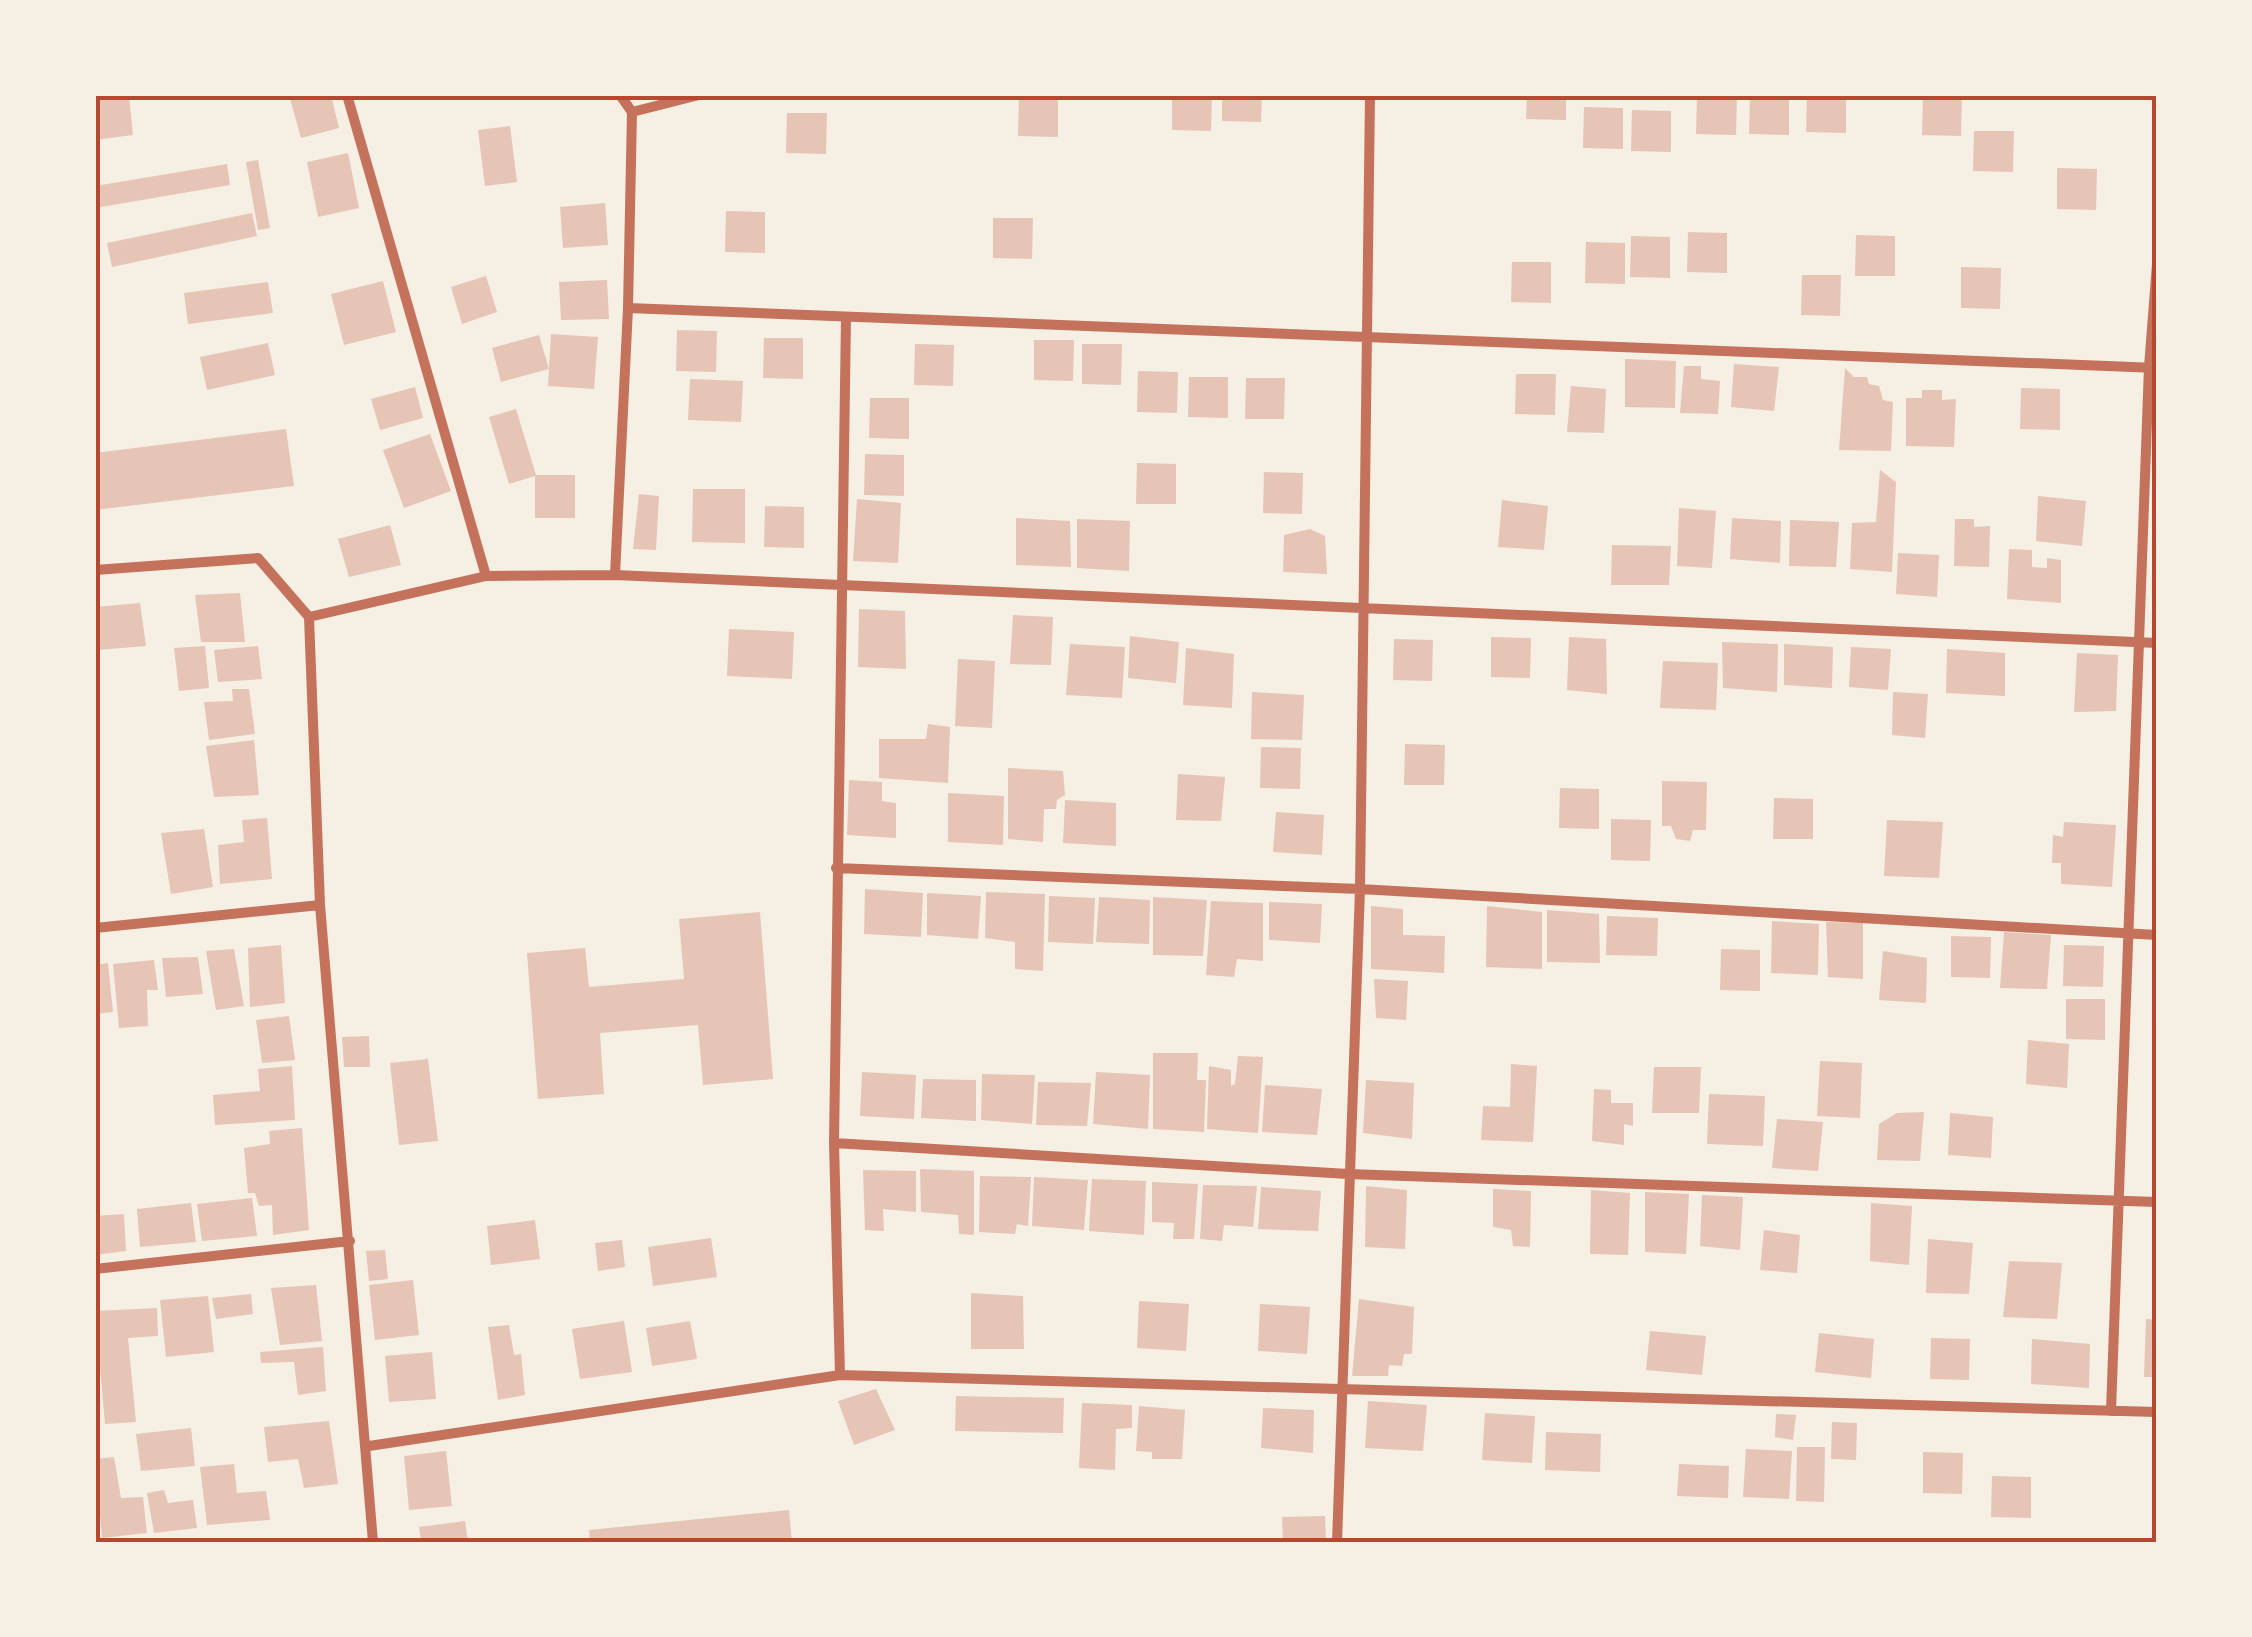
<svg xmlns="http://www.w3.org/2000/svg" width="2252" height="1637" font-family="Commissioner,sans-serif">
	<style>
		.building { fill: #e6c5b7 }
		.lines { fill: none; stroke-linecap: round; stroke-linejoin: round }
		.minor { stroke: #c5725c; stroke-width: 10 }
		.neatline { fill: none; stroke: #b5482f; stroke-width: 4 }
	</style>
	<rect width="100%" height="100%" fill="#f6efe4"/>
	<path class="building" d="M95,95H129L133,135L95,140Z
		M289,95H331L339,128L301,138Z
		M1019,95L1058,96V137L1018,136Z
		M1172,95H1212L1211,131L1172,130Z
		M1222,95H1262L1261,122L1222,121Z
		M1527,95H1566V120L1526,119Z
		M1697,95H1737L1736,135L1696,134Z
		M1750,95H1789V135L1749,134Z
		M1807,95H1846V133L1806,132Z
		M1923,95H1962L1961,136L1922,135Z
		M1584,107L1623,108V149L1583,148Z
		M1632,110L1671,111V152L1631,151Z
		M787,113H827L826,154L786,153Z
		M510,126L517,182L485,186L478,130Z
		M1974,131H2014L2013,172L1973,171Z
		M348,153L359,208L318,217L307,162Z
		M258,160L270,228L258,230L246,162Z
		M227,164L230,185L95,208V186Z
		M2057,168L2097,169L2096,210L2057,209Z
		M605,203L608,245L563,248L560,207Z
		M726,211L765,212V253L725,252Z
		M252,213L257,236L112,267L107,243Z
		M993,218H1033L1032,259L993,258Z
		M1688,232L1727,233V273L1687,272Z
		M1856,235L1895,236V276H1855Z
		M1631,236L1670,237V278L1630,277Z
		M1586,242L1625,243V284L1585,283Z
		M1512,262H1551V303L1511,302Z
		M1961,267L2001,268L2000,309L1961,308Z
		M1802,275H1841L1840,316L1801,315Z
		M486,276L497,312L462,324L451,287Z
		M607,280L609,319L561,320L559,282Z
		M383,281L396,332L344,345L331,294Z
		M268,282L273,313L188,324L184,293Z
		M677,330L717,331L716,372L676,371Z
		M551,334L598,337L594,389L548,386Z
		M539,335L549,369L501,382L492,348Z
		M764,338H803V379L763,378Z
		M1034,340H1074L1073,381L1034,380Z
		M268,343L275,375L207,390L200,357Z
		M915,344L954,345L953,386L914,385Z
		M1082,344H1122L1121,385L1082,384Z
		M1625,359L1676,361L1675,408L1625,407Z
		M1734,364L1779,367L1774,411L1731,407Z
		M1684,366H1701V379L1720,381L1718,414L1680,413Z
		M1845,368L1854,377H1867L1869,384L1879,386L1883,400L1893,402L1891,451L1839,450Z
		M1138,371L1178,372L1177,413L1137,412Z
		M1516,374H1556L1555,415L1515,414Z
		M1189,377H1228V418L1188,417Z
		M1246,378H1285L1284,419H1245Z
		M690,379L743,381L741,422L688,420Z
		M1571,386L1606,389L1604,433L1567,432Z
		M415,387L423,418L380,430L371,399Z
		M2021,388L2060,389V430L2020,429Z
		M1922,390H1942V400L1956,399L1954,447L1906,446V398H1922Z
		M870,398H909V439L869,438Z
		M516,409L536,475H575V518H535V476L509,484L489,417Z
		M286,429L294,486L95,510V453Z
		M430,434L451,491L404,508L383,450Z
		M865,454L904,455V496L864,495Z
		M1137,463L1176,464V504H1136Z
		M1880,470L1896,482L1892,572L1850,569L1852,523L1876,522Z
		M1264,472L1303,473L1302,514L1263,513Z
		M693,489H745V543L692,542Z
		M639,494L659,496L656,550L633,549Z
		M2038,496L2086,501L2082,546L2036,541Z
		M857,499L901,503L898,563L853,561Z
		M1502,500L1548,506L1544,550L1498,547Z
		M765,506L804,507V548L764,547Z
		M1679,508L1716,511L1712,568L1677,566Z
		M1016,518L1070,521L1071,567L1016,565Z
		M1732,518L1781,521L1780,563L1730,559Z
		M1077,519L1130,521L1129,571L1077,568Z
		M1955,519H1974V527L1990,526L1989,567L1954,566Z
		M1790,520L1839,522L1836,567L1789,566Z
		M390,525L401,565L349,577L338,539Z
		M1310,529L1325,536L1327,574L1283,572L1284,535Z
		M1612,545L1671,546L1669,585H1611Z
		M2009,549L2032,550V567L2047,568V558L2061,560V603L2007,599Z
		M1898,553L1939,555L1937,597L1896,594Z
		M240,593L245,642H201L195,595Z
		M140,603L146,646L97,650L95,607Z
		M859,609L905,611L906,669L858,667Z
		M1013,615L1053,617L1051,665L1010,664Z
		M729,629L794,632L792,679L727,676Z
		M1130,636L1179,642L1176,683L1128,678Z
		M1491,637L1531,638L1530,678L1491,677Z
		M1569,637L1606,639L1607,694L1567,690Z
		M1394,639L1433,640L1432,681L1393,680Z
		M1722,642L1778,644L1777,692L1723,688Z
		M1070,644L1125,647L1122,698L1066,695Z
		M1784,644L1833,647L1832,688L1784,685Z
		M205,646L209,688L179,691L174,648Z
		M258,646L262,679L218,682L214,650Z
		M1851,647L1891,649L1888,690L1849,687Z
		M1186,648L1234,654L1232,708L1183,705Z
		M1947,649L2005,653V696L1946,693Z
		M2077,653L2118,655L2116,711L2074,712Z
		M958,659L995,661L992,728L955,726Z
		M1663,661L1718,663L1716,710L1660,708Z
		M232,689H249L255,734L209,740L204,702L233,701Z
		M1252,692L1304,695L1302,740L1251,739Z
		M1893,692L1928,694L1925,738L1892,735Z
		M928,724L950,727L948,783L879,778V739H926Z
		M254,740L259,795L214,797L206,746Z
		M1405,744L1445,745L1444,785H1404Z
		M1261,747L1301,748L1300,789L1260,788Z
		M1008,768L1063,771L1065,795L1057,800L1056,809H1044L1043,842L1008,839Z
		M1178,774L1225,777L1221,821L1176,820Z
		M849,780L882,782V801L896,803V838L847,835Z
		M1662,781L1707,782L1706,830H1693L1690,841L1676,839L1671,826H1662Z
		M1560,788L1599,789V829L1559,828Z
		M948,793L1004,796L1003,845L948,842Z
		M1774,798L1813,799V839H1773Z
		M1065,800L1116,803V846L1063,843Z
		M1276,812L1324,815L1322,855L1273,852Z
		M267,818L272,879L220,884L218,845L244,842L242,820Z
		M1611,819L1651,820L1650,861L1611,860Z
		M1887,820L1943,822L1939,878L1884,876Z
		M2064,822L2116,825L2112,887L2061,884V863H2052L2053,835L2063,837Z
		M204,829L213,887L171,894L161,833Z
		M865,889L923,893L921,937L864,934Z
		M986,892L1045,894L1043,971L1015,969V942L985,938Z
		M927,893L981,896L978,939L927,935Z
		M1049,896L1095,898L1093,944L1048,942Z
		M1099,897L1150,900L1149,944L1096,942Z
		M1153,897L1207,900L1203,956L1153,955Z
		M1211,901L1263,903V961L1237,959L1234,977L1206,975Z
		M1269,902L1322,904L1320,943L1269,940Z
		M1371,906L1403,909V935L1445,936L1444,973L1371,969Z
		M1487,906L1542,912V969L1486,967Z
		M1547,910L1599,914L1600,963L1547,962Z
		M760,912L773,1079L703,1085L698,1025L600,1033L604,1094L538,1099L527,953L585,948L589,987L684,979L679,919Z
		M1607,916L1658,918L1657,956L1606,955Z
		M1772,921L1819,924L1818,975L1771,973Z
		M1826,922L1863,923V979L1828,977Z
		M2004,932L2051,935L2047,989L2000,988Z
		M1951,936L1991,937L1990,978L1951,977Z
		M281,945L285,1003L250,1007L248,948Z
		M2064,945L2104,946L2103,987L2063,986Z
		M234,949L244,1006L216,1010L206,951Z
		M1721,949L1760,950V991L1720,990Z
		M1883,951L1927,958L1926,1003L1879,1000Z
		M198,957L203,994L166,997L162,958Z
		M154,960L158,990H147L148,1026L119,1028L113,964Z
		M108,963L113,1012L95,1014V965Z
		M1374,979L1408,981L1406,1020L1376,1018Z
		M2066,999H2105V1040L2066,1039Z
		M289,1016L295,1060L262,1063L256,1020Z
		M369,1036L370,1067H344L342,1037Z
		M2028,1040L2069,1044L2067,1088L2026,1084Z
		M1153,1053H1198L1197,1080H1206L1204,1132L1153,1129Z
		M1238,1056L1263,1057L1258,1133L1207,1129L1209,1066L1231,1070V1086L1235,1084Z
		M428,1059L438,1141L399,1145L390,1063Z
		M1820,1061L1862,1063L1860,1118L1817,1116Z
		M1511,1064L1537,1066L1533,1142L1481,1140L1483,1106L1510,1107Z
		M292,1066L295,1120L215,1125L213,1095L260,1091L258,1069Z
		M1654,1067H1701L1699,1113H1652Z
		M862,1072L916,1075L914,1119L860,1116Z
		M1096,1072L1150,1075L1148,1129L1093,1124Z
		M982,1074L1035,1075L1032,1124L981,1120Z
		M923,1079L976,1080V1121L921,1118Z
		M1366,1080L1414,1083L1412,1139L1363,1133Z
		M1038,1082L1091,1083L1087,1126L1036,1125Z
		M1265,1085L1322,1089L1317,1135L1262,1132Z
		M1594,1089L1611,1090V1103H1633V1126L1624,1124V1145L1592,1141Z
		M1709,1094L1765,1096L1763,1146L1707,1144Z
		M1924,1112L1920,1161L1877,1160L1879,1124L1897,1113Z
		M1950,1113L1993,1117L1991,1158L1948,1155Z
		M1777,1119L1823,1122L1818,1171L1772,1168Z
		M302,1128L309,1230L273,1235L272,1205L259,1206L255,1193H248L244,1148L270,1144L269,1131Z
		M920,1169L974,1171V1235L959,1234L958,1215L921,1212Z
		M863,1170L916,1171V1212L883,1209L884,1231L865,1230Z
		M980,1176L1031,1177L1028,1226L1017,1224L1015,1234L979,1232Z
		M1034,1177L1088,1180L1084,1230L1032,1226Z
		M1092,1179L1146,1181L1144,1235L1089,1231Z
		M1152,1182L1198,1184L1194,1239H1173L1174,1223L1152,1222Z
		M1203,1185L1257,1186L1253,1227L1224,1225L1222,1241L1200,1239Z
		M1366,1186L1407,1190L1405,1249L1365,1247Z
		M1261,1187L1321,1191L1318,1231L1258,1229Z
		M1493,1189L1531,1191L1530,1247L1513,1246L1511,1230L1493,1227Z
		M1591,1190L1630,1193L1628,1255L1590,1254Z
		M1645,1192L1689,1194L1686,1254L1645,1252Z
		M1702,1195L1743,1197L1740,1250L1700,1246Z
		M252,1198L257,1236L202,1241L197,1204Z
		M191,1203L196,1242L140,1247L137,1209Z
		M1871,1203L1912,1206L1909,1265L1870,1261Z
		M124,1214L126,1251L95,1255V1216Z
		M535,1220L540,1259L491,1265L487,1226Z
		M1764,1230L1800,1235L1797,1273L1760,1270Z
		M711,1238L717,1277L653,1286L648,1247Z
		M1928,1239L1973,1243L1969,1294L1926,1293Z
		M622,1240L625,1267L598,1271L595,1243Z
		M385,1250L388,1279L369,1281L366,1251Z
		M2009,1261L2062,1263L2057,1319L2003,1317Z
		M413,1280L419,1335L375,1340L369,1285Z
		M316,1285L322,1341L280,1345L271,1288Z
		M971,1293L1023,1296L1024,1349H971Z
		M251,1294L253,1314L216,1319L212,1298Z
		M208,1296L214,1352L166,1357L160,1300Z
		M1359,1299L1414,1307L1412,1354H1404L1402,1366L1389,1365L1388,1376H1352Z
		M1139,1301L1189,1304L1186,1351L1137,1348Z
		M1260,1304L1310,1307L1307,1354L1258,1351Z
		M157,1308L158,1336L128,1338L136,1422L105,1424L95,1311Z
		M2146,1319L2157,1320V1377H2144Z
		M624,1321L632,1372L580,1379L572,1329Z
		M690,1321L697,1359L652,1366L646,1328Z
		M509,1325L514,1355L521,1354L525,1395L498,1400L488,1327Z
		M1650,1331L1706,1336L1702,1375L1646,1370Z
		M1819,1333L1874,1339L1871,1378L1815,1372Z
		M1931,1338L1970,1339L1969,1380L1930,1379Z
		M2032,1339L2090,1344L2089,1388L2031,1384Z
		M323,1347L326,1391L298,1395L294,1362L261,1363L260,1352Z
		M432,1352L436,1399L389,1402L385,1356Z
		M876,1389L895,1430L854,1445L838,1401Z
		M956,1396L1064,1398L1063,1433L955,1431Z
		M1368,1401L1427,1405L1423,1451L1365,1448Z
		M1082,1403L1132,1405V1428L1116,1429L1115,1470L1079,1468Z
		M1139,1406L1185,1410L1182,1459H1152V1452L1136,1451Z
		M1263,1408L1314,1410L1313,1453L1261,1448Z
		M1485,1413L1535,1416L1532,1463L1482,1460Z
		M1776,1414L1796,1415L1793,1440L1775,1437Z
		M329,1421L338,1484L304,1488L298,1459L268,1462L264,1427Z
		M1832,1422L1857,1423L1856,1460L1831,1459Z
		M191,1428L195,1466L141,1471L136,1434Z
		M1546,1432L1601,1434L1600,1472L1545,1470Z
		M1797,1447H1825L1824,1502L1796,1501Z
		M1746,1449L1792,1451L1789,1499L1743,1497Z
		M446,1451L452,1506L409,1510L404,1456Z
		M1923,1452L1963,1453L1962,1494L1923,1493Z
		M114,1457L121,1498L143,1497L147,1533L102,1538L95,1459Z
		M234,1464L237,1493L266,1491L270,1520L207,1525L200,1467Z
		M1679,1464L1729,1466L1728,1498L1677,1496Z
		M1992,1476L2031,1477V1518L1991,1517Z
		M164,1490L168,1503L193,1500L197,1528L154,1533L147,1493Z
		M789,1510L792,1542H590L589,1530Z
		M1325,1516L1326,1542H1283L1282,1517Z
		M465,1521L468,1542H421L419,1527Z"/>
	<g class="lines">
		<path class="minor" d="M347,95L486,576
			M632,112L699,95
			M628,308L2157,368
			M95,570L258,558L309,617
			M615,575L628,308L632,112L620,95
			M309,617L486,576L615,575L2157,643
			M309,617L320,905L373,1542
			M836,868L1360,889L2157,935
			M95,928L320,905
			M834,1143L1348,1174L2157,1202
			M95,1269L350,1241
			M840,1375L834,1143L846,317
			M2111,1411L2149,367L2157,264
			M369,1446L840,1375L2157,1412
			M1337,1542L1360,889L1370,95"/>
	</g>
	<rect width="2252" height="1637" fill="none" stroke="#f6efe4" stroke-width="195"/>
	<rect x="98" y="98" width="2056" height="1442" class="neatline"/>
</svg>
